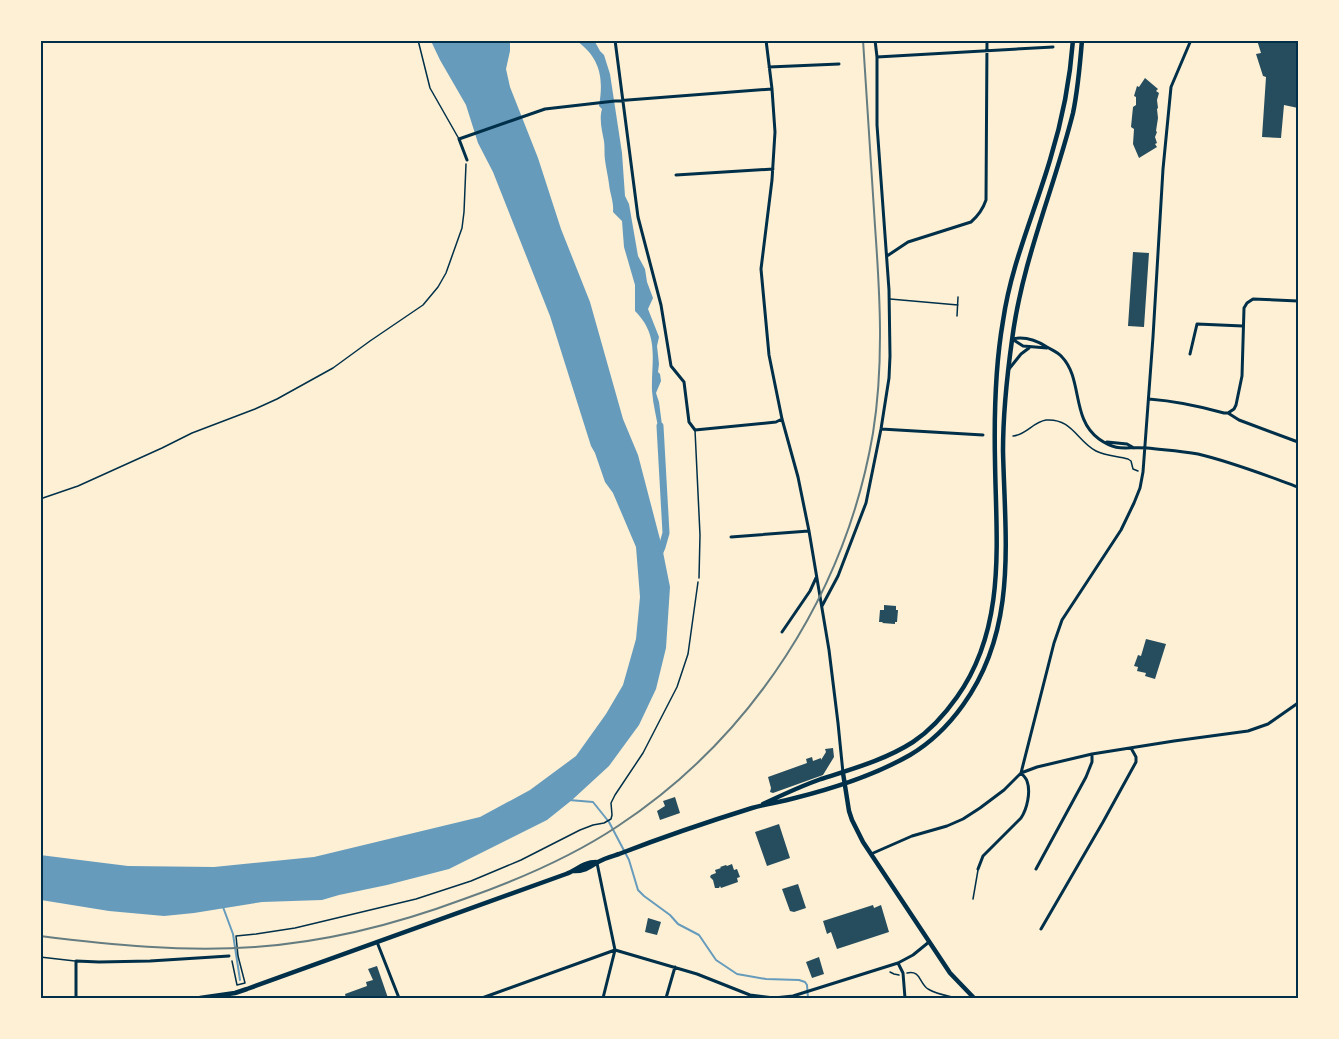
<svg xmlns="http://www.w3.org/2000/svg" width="1339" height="1039" font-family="'DejaVu Sans',sans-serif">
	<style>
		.water { fill: #669bbc }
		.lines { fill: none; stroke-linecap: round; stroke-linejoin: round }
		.stream { stroke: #669bbc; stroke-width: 2 }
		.canal { stroke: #669bbc; stroke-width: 7 }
		.building { fill: #264d5e }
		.path { stroke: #003049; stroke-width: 1.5 }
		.service { stroke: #003049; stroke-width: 1.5 }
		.minor { stroke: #003049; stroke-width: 3 }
		.primary { stroke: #003049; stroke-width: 4.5 }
		.rail { stroke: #657d81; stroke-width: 2 }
		.neatline { fill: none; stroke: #003049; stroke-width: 2 }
	</style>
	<rect width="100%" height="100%" fill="#fdf0d5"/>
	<path class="water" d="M594,40L600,51L604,55L610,74L622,153L625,196L629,204L638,256L645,269L647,282L653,298L648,309L659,337L657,346L659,364L658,372L660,374L661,381L656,393L659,402L663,433L661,434L659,433C657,419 653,405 652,391C651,360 660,336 635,311V285L624,247L622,221L613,212C614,202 610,194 609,184C608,176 606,168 605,160C604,154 605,148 604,141C602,131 599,119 602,109L599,106C604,78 600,58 577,41Z
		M431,41H510V51L506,69L510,87L538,158L561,229L590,302L623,419L638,455L662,547L670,587L666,648L656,689L639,725L609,766L572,800L547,820L449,869L387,885L339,895L322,900L262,902L194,913L164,916L109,911L41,900L40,855L128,866L214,867L314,857L480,817L530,790L576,756L606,714L623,685L636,639L640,597L636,547L613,493L605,482L595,453L591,446L550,316L493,172L478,143L466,105L440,60Z"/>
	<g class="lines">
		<path class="stream" d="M569,800L593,802L609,822L629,860L638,890L644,896L670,915L678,924L699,935L716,960L737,974L766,979L799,980L805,982L807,985L808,998
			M223,907L233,934L240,980"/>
		<path class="canal" d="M659,554L662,547L666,533L660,426"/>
	</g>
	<path class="building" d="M1257,40H1298V108L1284,105L1281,138L1262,137L1266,77L1263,76L1256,54L1261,53Z
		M1145,78L1158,89L1156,91L1159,93L1157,100L1158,108L1157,109L1158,118L1156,131L1157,132L1155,137L1157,143L1155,144L1157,147L1139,158L1133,144L1134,129L1131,127L1133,107L1136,105V97L1134,96L1137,86L1139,87Z
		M1133,252L1149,253L1144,327L1128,326Z
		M884,605L896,606V610H898L897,622H895V624L882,623L883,622H879L880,610H884Z
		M1146,639L1166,644L1155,679L1145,676L1146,673L1137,671L1138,667L1134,666L1138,655L1141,656Z
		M833,748L834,757L823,775L773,793L770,792L771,788L768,777L807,763L806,759L812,757L813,761L821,758V760L826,752L825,749Z
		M675,797L680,813L660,820L657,811L665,806L663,801Z
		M779,824L790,858L767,866L755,832Z
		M732,864L734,870L737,869L740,877L737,878L738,882L721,888L720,886L719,888H715L713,880L710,877L711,875L716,873L715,870L721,868L720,867L726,865L727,866Z
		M798,884L806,908L794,912L790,911L782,889Z
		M873,905L874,908L881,905L889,932L837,949L831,932L827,934L823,921Z
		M648,918L661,922L657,935L645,932Z
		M819,957L824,974L812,978L806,962Z
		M377,966L388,998H346L345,994L367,986L366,982L373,980L368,969Z"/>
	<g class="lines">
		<path class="path" d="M1013,436C1026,435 1033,422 1046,420C1072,418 1077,441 1096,451C1106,456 1117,456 1128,459L1131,461L1133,469L1138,471
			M40,499L78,486L162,448L192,433L255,409L277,399L333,368L370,341L423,305L438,287L446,273L462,228L464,212L466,164
			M232,961L237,985L245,983L238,956L236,936L256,934L295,928L416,899L471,881L521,860L580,830L593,825L604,823L611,819L612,815L611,803L615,795L643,753L677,687L688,654L698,582
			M890,972L894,974L899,975
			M907,973C921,970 919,983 928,989C936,994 948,996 956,998"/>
		<path class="service" d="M418,40L430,88L459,139
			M890,299L958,305
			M957,316L958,297
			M695,430L700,535L699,578
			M973,899L978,870
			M40,957L75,961"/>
		<path class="minor" d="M615,40L638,217L661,305L671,366L684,382L689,422L695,430L776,422L782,419
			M766,40L772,89L775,132L772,180L761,269L769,355L782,419L798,477L809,531L829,650L838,723L843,773
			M877,57L1053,47
			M769,67L839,64
			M467,160L459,139L545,109L615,101L772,89
			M676,175L773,169
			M887,256L908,242L971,222C979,215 983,209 986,200L987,40
			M1012,339C1025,336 1036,340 1047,347C1052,350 1058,352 1062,357C1083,379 1071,419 1099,439C1119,453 1126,446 1147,448C1164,450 1181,451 1198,454C1232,462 1265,475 1298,487
			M1012,339L1023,346L1047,348
			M1190,354L1197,324L1243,326
			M1009,369L1021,354L1029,348
			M1149,399C1175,401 1199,406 1224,413H1228L1239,420L1298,442
			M1228,413L1234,409L1236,405L1242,376L1244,308L1247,303L1253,299L1298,301
			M881,429L983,435
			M1107,442L1127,444L1134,448
			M731,537L809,531
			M822,606L838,576L866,503L881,429L889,378L890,356L889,290L877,125V57L875,40
			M782,632L810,591L816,578
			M1021,773L1054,643L1062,620L1121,530L1134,503L1140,488L1143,472L1153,337L1163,169L1171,87L1191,40
			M871,854L912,836L947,826L963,819L980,808L1004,790L1021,773L1037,767L1092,754L1174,741L1248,731L1268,724L1298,703
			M597,863L615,950L603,998
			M978,869L983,856L1021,818C1027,809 1031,792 1027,781C1026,778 1023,775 1021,773
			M1036,869L1086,777L1092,762V754
			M1041,929L1103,822L1136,762V757L1131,748
			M377,942L399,998
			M898,963L903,973L905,998
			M76,998V961L99,962L150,961L229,956
			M482,998L615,950L697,974L750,995L774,998L793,996L898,963L913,955L929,942
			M666,998L675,967"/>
		<path class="primary" d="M843,773L849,811L852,820L863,842L950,973L974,998
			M763,804C782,795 801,786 821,779C852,769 885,760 913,742C931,730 945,714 957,697C1007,627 996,541 995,461C994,414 995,367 1003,321C1011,265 1034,214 1050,160C1062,121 1070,81 1073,40
			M573,871C584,872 589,867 598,862C605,858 613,856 619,854C663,837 707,822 752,808C766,804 781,802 795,798C835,788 875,775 910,755C932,742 948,726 963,705C1018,629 1005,540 1003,451C1003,414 1007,376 1012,340C1022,261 1054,189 1073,113C1078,89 1080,65 1082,40
			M200,998L235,993L247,989L566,874C577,870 583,862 596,862"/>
		<path class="rail" d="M40,936C112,945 183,952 255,947C327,942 397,924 464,899C518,880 570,858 618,826C753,737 846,592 873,433C884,364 880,295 875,226C871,164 867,102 863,40"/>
	</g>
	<rect width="1339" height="1039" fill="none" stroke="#fdf0d5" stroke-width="84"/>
	<rect x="42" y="42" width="1255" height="955" class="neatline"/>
</svg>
